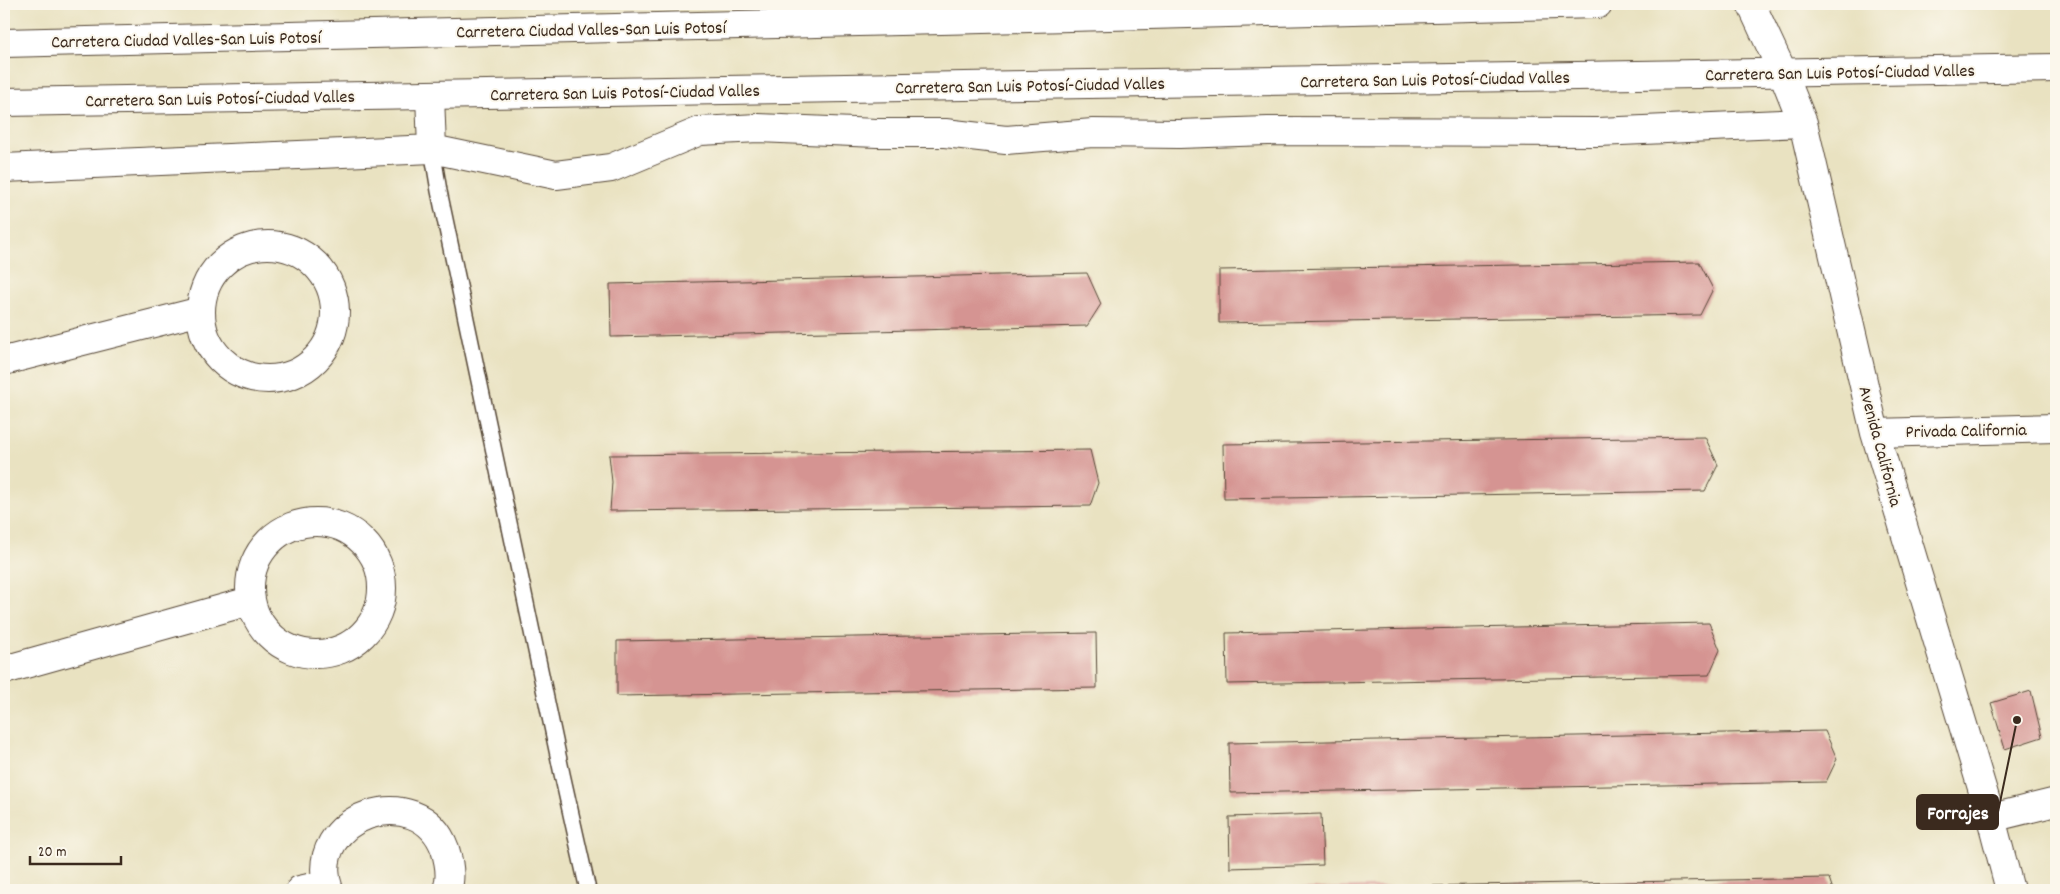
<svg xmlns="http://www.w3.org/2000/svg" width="2060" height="894" font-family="Dekko,sans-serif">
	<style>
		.building { fill: #d59492 }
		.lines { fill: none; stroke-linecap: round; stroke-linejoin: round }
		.service-casing { stroke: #554636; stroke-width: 18 }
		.minor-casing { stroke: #554636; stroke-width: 30 }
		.tertiary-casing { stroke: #554636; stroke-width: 30 }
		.primary-casing { stroke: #554636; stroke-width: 30 }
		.service { stroke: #fff; stroke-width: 15 }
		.minor { stroke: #fff; stroke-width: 28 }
		.tertiary { stroke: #fff; stroke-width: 28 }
		.primary { stroke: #fff; stroke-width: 28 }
		.labels { text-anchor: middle; stroke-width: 4; stroke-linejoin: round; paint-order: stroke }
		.street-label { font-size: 18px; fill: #3b2a1e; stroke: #fbf7ec }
		.leader { fill: none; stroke: #3b2a1e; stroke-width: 2 }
		.callout-dot { fill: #3b2a1e; stroke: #fbf7ec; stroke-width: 2 }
		.callout { fill: #3b2a1e; stroke: #3b2a1e; stroke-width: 2 }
		.callout-label { font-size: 19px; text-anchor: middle; font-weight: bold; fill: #fff }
	</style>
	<rect width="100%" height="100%" fill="#fbf7ec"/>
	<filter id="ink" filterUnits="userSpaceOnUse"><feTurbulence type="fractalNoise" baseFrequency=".02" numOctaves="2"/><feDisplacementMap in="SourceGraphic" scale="10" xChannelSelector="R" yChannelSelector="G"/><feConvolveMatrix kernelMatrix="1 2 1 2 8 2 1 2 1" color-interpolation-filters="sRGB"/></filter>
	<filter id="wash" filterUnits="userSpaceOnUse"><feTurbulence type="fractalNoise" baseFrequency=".0096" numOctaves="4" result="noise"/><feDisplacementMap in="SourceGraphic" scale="20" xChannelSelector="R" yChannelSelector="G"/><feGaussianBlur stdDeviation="1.12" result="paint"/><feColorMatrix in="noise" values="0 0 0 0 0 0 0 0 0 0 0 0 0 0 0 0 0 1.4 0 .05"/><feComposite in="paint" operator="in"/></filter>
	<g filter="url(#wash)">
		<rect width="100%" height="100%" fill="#e9e2c1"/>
		<g id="blocks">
			<path class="building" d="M1699,262L1713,289L1700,315L1219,323V270Z
				M1087,273L1101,304L1087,326L611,337L610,284Z
				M1705,437L1718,465L1705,491L1224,499L1223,444Z
				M1090,450L1098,483L1090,506L610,511L612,482L609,455Z
				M1709,623L1720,650L1709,675L1227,684L1226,633Z
				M1096,633L1097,688L617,696V641Z
				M2031,691L2042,737L2005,749L1991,703Z
				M1825,731L1837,759L1826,782L1230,793L1229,743Z
				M1321,814L1323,865L1230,868L1229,817Z
				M1829,878L1833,890H1269V889Z"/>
		</g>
	</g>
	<g filter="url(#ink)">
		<use href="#blocks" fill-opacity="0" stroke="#554636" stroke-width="1"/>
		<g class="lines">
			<g class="service-casing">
				<path id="service" d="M432,149L439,191L562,774L588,890"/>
			</g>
			<g class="minor-casing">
				<path id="minor" d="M1783,73L1803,123L1875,433L1991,818L2010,890
					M430,95L432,149
					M4,168L432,149L556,175L611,168L700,131L758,128L877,133H945L1006,140L1093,133L1179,134L1268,131L1598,132L1803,123
					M201 312a67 67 0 1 1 134 0a67 67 0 1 1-134 0Z
					M4,361L201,311
					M1875,433L2056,428
					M250 588a66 66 0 1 1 132 0a66 66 0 1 1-132 0Z
					M4,670L250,601
					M1991,818L2056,802
					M300,890L327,884
					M329,890C303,817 419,777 445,849C449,862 452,877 447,890"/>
			</g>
			<g class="tertiary-casing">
				<path id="tertiary" d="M1751,4L1783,73"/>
			</g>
			<g class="primary-casing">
				<path id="primary" d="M4,43L1598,4
					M4,102L2056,68"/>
			</g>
			<use href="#service" class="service"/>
			<use href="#minor" class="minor"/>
			<use href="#tertiary" class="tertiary"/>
			<use href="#primary" class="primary"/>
		</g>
	</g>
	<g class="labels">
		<g class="street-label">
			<text transform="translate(591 29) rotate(-1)" y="6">Carretera Ciudad Valles-San Luis Potosí</text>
			<text transform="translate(186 39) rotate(-1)" y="6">Carretera Ciudad Valles-San Luis Potosí</text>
			<text transform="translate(1840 72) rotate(-1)" y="6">Carretera San Luis Potosí-Ciudad Valles</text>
			<text transform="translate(1435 79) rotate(-1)" y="6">Carretera San Luis Potosí-Ciudad Valles</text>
			<text transform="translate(1030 85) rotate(-1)" y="6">Carretera San Luis Potosí-Ciudad Valles</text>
			<text transform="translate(625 92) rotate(-1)" y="6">Carretera San Luis Potosí-Ciudad Valles</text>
			<text transform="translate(220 98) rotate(-1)" y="6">Carretera San Luis Potosí-Ciudad Valles</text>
			<text transform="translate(1966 430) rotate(-1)" y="6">Privada California</text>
			<text transform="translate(1881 446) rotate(75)" y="6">Avenida California</text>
		</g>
	</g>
	<path class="leader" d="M2017 720L1998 812"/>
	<circle class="callout-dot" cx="2017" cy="720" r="5"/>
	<rect class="callout" x="1917" y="795" width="81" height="34" rx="5"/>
	<g class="callout-label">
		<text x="1958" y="819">Forrajes</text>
	</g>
	<rect width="2060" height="894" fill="none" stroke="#fbf7ec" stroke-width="20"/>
	<path d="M30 856v8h91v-8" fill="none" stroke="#3b2a1e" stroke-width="2.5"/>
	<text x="38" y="856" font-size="15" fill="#3b2a1e" stroke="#fbf7ec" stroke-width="4" paint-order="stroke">20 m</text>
</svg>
